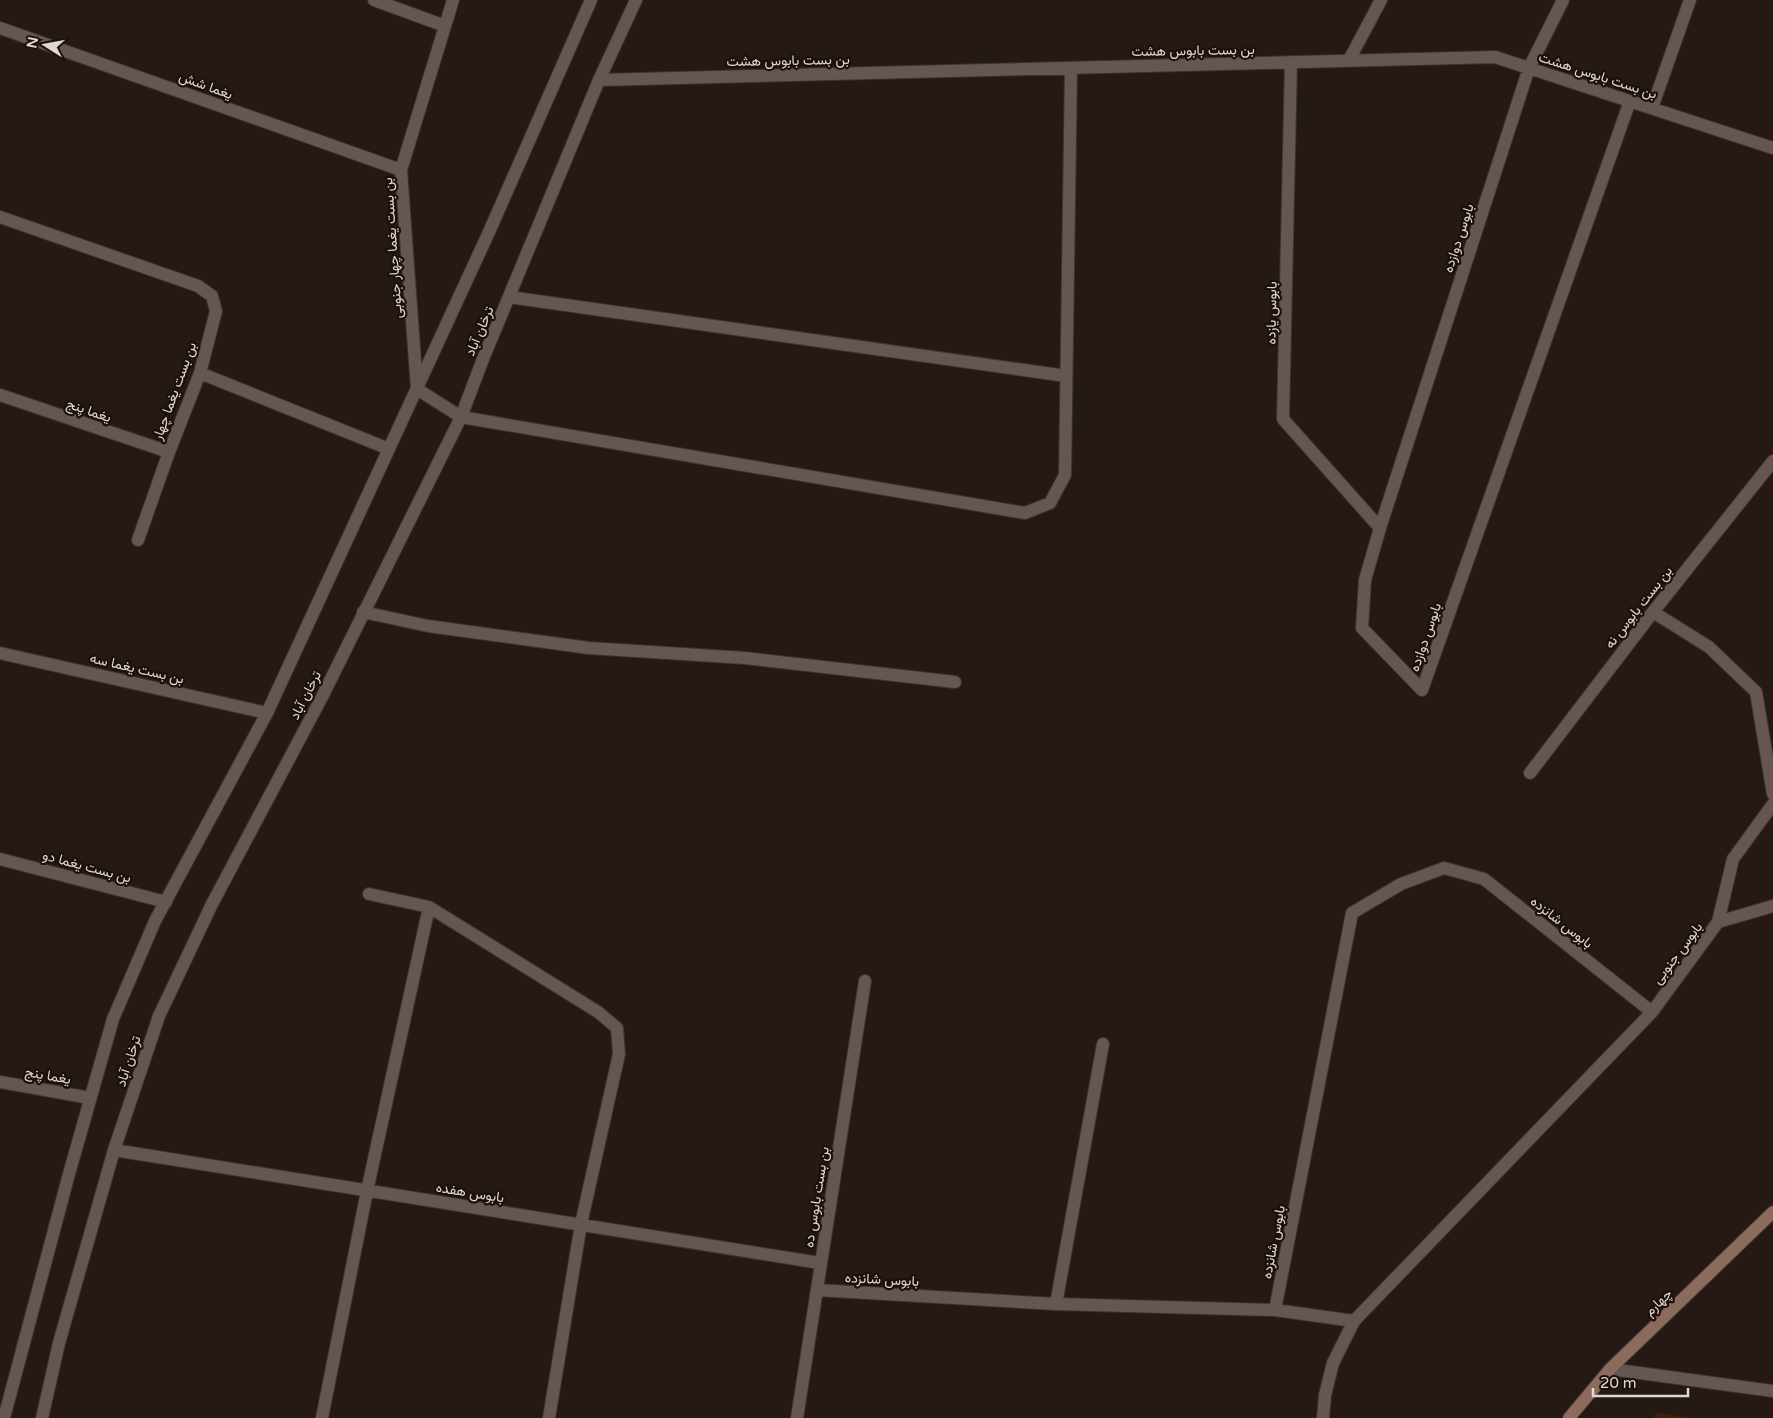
<svg xmlns="http://www.w3.org/2000/svg" width="1773" height="1418" font-family="'Varela Round',Vazirmatn,sans-serif">
	<style>
		.green { fill: #402010 }
		.lines { fill: none; stroke-linecap: round; stroke-linejoin: round }
		.minor-casing { stroke: #3c3330; stroke-width: 14 }
		.tertiary-casing { stroke: #3c3330; stroke-width: 14 }
		.secondary-casing { stroke: #3c3330; stroke-width: 14 }
		.minor { stroke: #655750; stroke-width: 12 }
		.tertiary { stroke: #655750; stroke-width: 12 }
		.secondary { stroke: #8c6b5c; stroke-width: 12 }
		.labels { text-anchor: middle; stroke-width: 4.5; stroke-linejoin: round; paint-order: stroke }
		.street-label { font-size: 14px; fill: #e0d7d3; stroke: #1c100b }
	</style>
	<rect width="100%" height="100%" fill="#251914"/>
	<path class="green" d="M1656,1413L1693,1418H1654Z"/>
	<g class="lines">
		<g class="minor-casing">
			<path id="minor" d="M374,0L445,26
				M453,0L401,170L417,389L461,417L1025,513L1050,503L1065,475L1071,68
				M1563,0L1529,68L1380,528L1365,580L1362,628L1422,690L1630,101
				M0,28L401,170
				M1349,60L1381,0
				M1291,62L1283,419L1380,528
				M599,80L1495,57L1773,148
				M1652,108L1690,0
				M0,217L198,286L212,296L216,311L200,373L169,452L138,540
				M509,297L1066,376
				M200,373L389,449
				M0,395L169,452
				M363,612L428,626L589,648L745,658L955,682
				M1653,612L1709,647L1756,692L1773,794
				M0,653L267,713
				M1530,773L1653,612L1773,461
				M0,859L166,902
				M369,894L429,907L598,1012L617,1028L619,1054L581,1224L549,1418
				M1718,922L1773,906
				M1652,1012L1718,922L1733,859L1773,804
				M0,1082L90,1098
				M114,1150L820,1263
				M817,1290L1056,1304L1275,1310L1352,913L1401,884L1444,868L1484,879L1652,1012L1354,1321L1275,1310
				M1056,1304L1103,1044
				M1610,1369L1773,1391
				M322,1418L367,1191L429,907
				M797,1418L865,981
				M1323,1418L1325,1395L1333,1363L1354,1321"/>
		</g>
		<g class="tertiary-casing">
			<path id="tertiary" d="M4,1418L69,1174L113,1019L155,921L267,713L489,232L591,0
				M42,1418L59,1343L114,1150L159,1016L212,904L322,697L461,417L483,359L599,80L636,0"/>
		</g>
		<g class="secondary-casing">
			<path id="secondary" d="M1569,1418L1610,1369L1773,1212"/>
		</g>
		<use href="#minor" class="minor"/>
		<use href="#tertiary" class="tertiary"/>
		<use href="#secondary" class="secondary"/>
	</g>
	<g class="labels">
		<g class="street-label">
			<text transform="translate(1193 50) rotate(-1)" y="5">بن بست بابوس هشت</text>
			<text transform="translate(788 60) rotate(-1)" y="5">بن بست بابوس هشت</text>
			<text transform="translate(1598 75) rotate(18)" y="5">بن بست بابوس هشت</text>
			<text transform="translate(206 85) rotate(20)" y="5">یغما شش</text>
			<text transform="translate(1458 238) rotate(-72)" y="5">بابوس دوازده</text>
			<text transform="translate(392 248) rotate(-94)" y="5">بن بست یغما چهار جنوبی</text>
			<text transform="translate(1271 313) rotate(-89)" y="5">بابوس یازده</text>
			<text transform="translate(479 331) rotate(-67)" y="5">ترخان آباد</text>
			<text transform="translate(174 391) rotate(-70)" y="5">بن بست یغما چهار</text>
			<text transform="translate(89 410) rotate(19)" y="5">یغما پنج</text>
			<text transform="translate(1638 607) rotate(-52)" y="5">بن بست بابوس نه</text>
			<text transform="translate(1425 637) rotate(-71)" y="5">بابوس دوازده</text>
			<text transform="translate(137 668) rotate(13)" y="5">بن بست یغما سه</text>
			<text transform="translate(305 695) rotate(-63)" y="5">ترخان آباد</text>
			<text transform="translate(87 866) rotate(15)" y="5">بن بست یغما دو</text>
			<text transform="translate(1562 922) rotate(38)" y="5">بابوس شانزده</text>
			<text transform="translate(1677 953) rotate(-53)" y="5">بابوس جنوبی</text>
			<text transform="translate(128 1061) rotate(-72)" y="5">ترخان آباد</text>
			<text transform="translate(48 1075) rotate(10)" y="5">یغما پنج</text>
			<text transform="translate(470 1192) rotate(9)" y="5">بابوس هفده</text>
			<text transform="translate(816 1197) rotate(-81)" y="5">بن بست بابوس ده</text>
			<text transform="translate(1273 1242) rotate(-79)" y="5">بابوس شانزده</text>
			<text transform="translate(882 1279) rotate(3)" y="5">بابوس شانزده</text>
			<text transform="translate(1658 1302) rotate(-44)" y="5">چهارم</text>
		</g>
	</g>
	<g transform="translate(45 45) rotate(281)" stroke="#1c100b" stroke-width="4" paint-order="stroke">
	<path d="M0-4L9 19L0 12L-9 19Z" fill="#e0d7d3"/>
	<text y="-8" font-size="14" font-weight="bold" text-anchor="middle" fill="#e0d7d3">N</text>
	</g>
	<path d="M1593 1388v8h95v-8" fill="none" stroke="#e0d7d3" stroke-width="2.5"/>
	<text x="1600" y="1388" font-size="15" fill="#e0d7d3" stroke="#1c100b" stroke-width="4" paint-order="stroke">20 m</text>
</svg>
